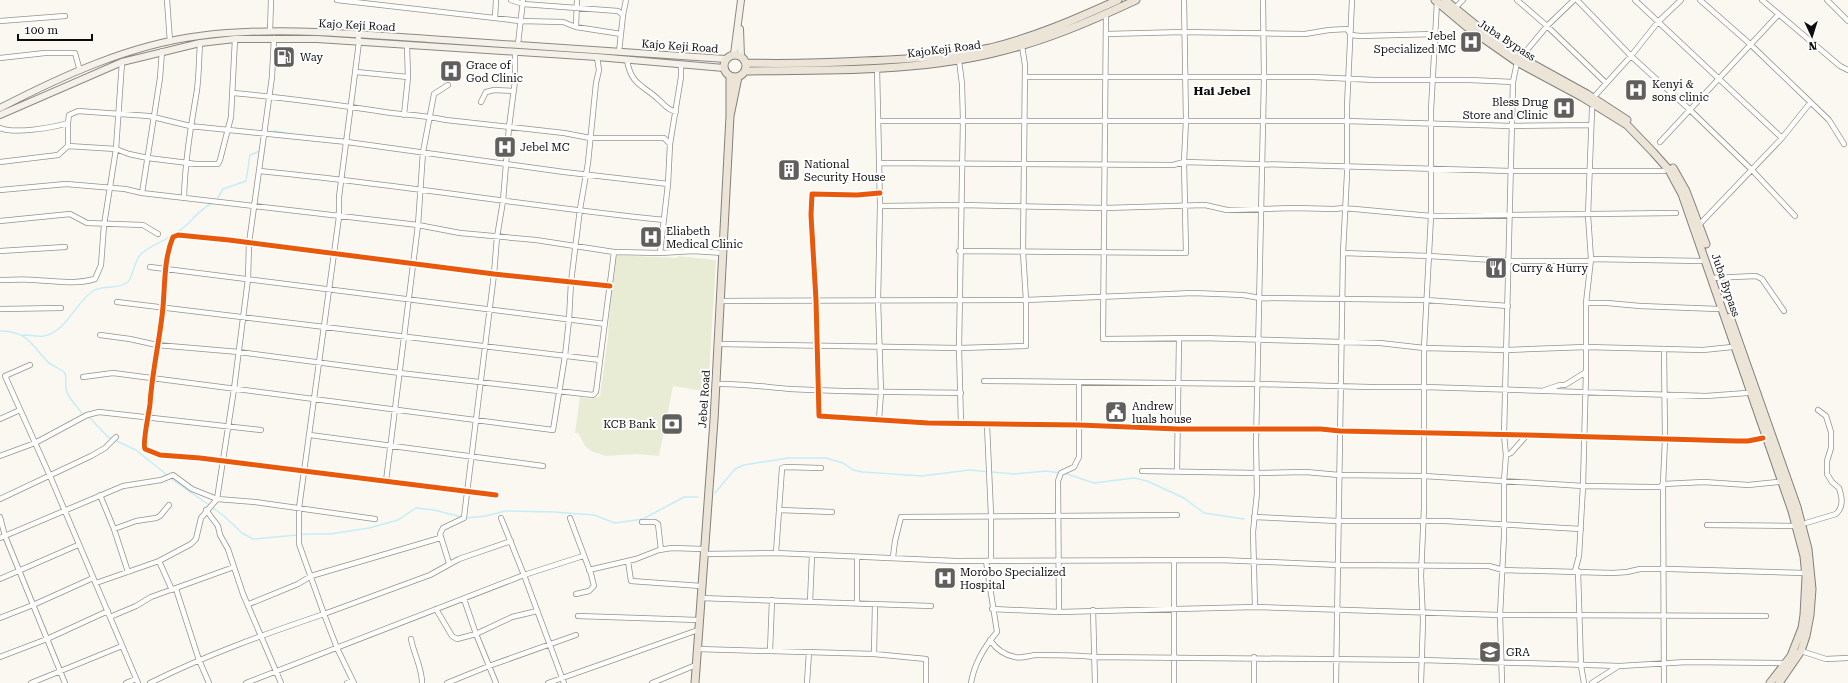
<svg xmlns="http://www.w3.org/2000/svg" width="1848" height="683" font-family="'Roboto Serif',serif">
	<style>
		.cemetery { fill: #e9ecd4 }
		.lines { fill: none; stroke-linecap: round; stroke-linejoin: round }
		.stream { stroke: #c5edf7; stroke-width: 1.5 }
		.minor-casing { stroke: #949390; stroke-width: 6 }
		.secondary-casing { stroke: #8b8986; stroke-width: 8 }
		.primary-casing { stroke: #81807d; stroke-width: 9 }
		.minor { stroke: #fefefd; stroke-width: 4.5 }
		.secondary { stroke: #f5f1e8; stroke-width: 6 }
		.primary { stroke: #ede4d8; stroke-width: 7 }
		.cycleway-casing { stroke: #fff; stroke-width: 8 }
		.cycleway { stroke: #e8590c; stroke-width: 5 }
		.labels { text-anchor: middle; stroke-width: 4; stroke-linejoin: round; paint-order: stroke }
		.street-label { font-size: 11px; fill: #0d0d0d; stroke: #fff }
		.poi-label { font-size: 11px; fill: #0d0d0d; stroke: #fff; text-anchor: start }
		.neighbourhood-label { font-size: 12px; font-weight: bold; fill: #0d0d0d; stroke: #fff }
	</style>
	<rect width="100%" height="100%" fill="#fbf8f1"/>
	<path class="cemetery" d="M613,255L677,258L678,256L716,260L708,392L673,386L659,456L636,454L606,456L591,451L585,446L578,433H575L580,397L591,399L600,396L608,337Z"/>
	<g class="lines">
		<path class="stream" d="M269,133L275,131L291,134
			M216,201L223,189L246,181L250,155L260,151
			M176,233C190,225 198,209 213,203
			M0,331C27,331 31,344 47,361C51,366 62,369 65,373C67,378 65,384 66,389C68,399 77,405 82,414L84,415
			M23,335C29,335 38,337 44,336C67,331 75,303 93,291C102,285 118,290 128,282C132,279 134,262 140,255C148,247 162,242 171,236
			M88,416L108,437L136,450L167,475
			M1064,473L1094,483L1134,478L1147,481L1184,498L1204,513L1244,519
			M170,478L209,505
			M715,493L735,469L744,465L788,458H826L843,463L853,470L863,472L922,476L969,470L1014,474L1046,471L1060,473
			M213,508L224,516L242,533L253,539L308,534H330L369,528L398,520L416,508L434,510L462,517
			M465,518L486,516L505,511L554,512L594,515L615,523L643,519L684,497H698"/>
		<g class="minor-casing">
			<path id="minor" d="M167,0L170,42
				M337,0L520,21L563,22L576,27L621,34
				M511,0L523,4L618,11L623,15
				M1517,0L1547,26L1606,83
				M1577,0L1631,56L1689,109L1752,170L1795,216
				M1635,0L1782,138
				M1700,0L1750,44L1829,120L1844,144
				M1762,0L1840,66L1848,70
				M1827,0L1848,21
				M1454,9L1463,0
				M1106,14L1103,339L1201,338L1380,343L1424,348L1507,350L1586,347L1703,350L1732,347
				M495,18L496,0
				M0,21L65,16
				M576,27L577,0
				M270,32L271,0
				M1107,34L1183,32L1305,34L1329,30L1347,29L1351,35L1360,36L1435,34
				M518,44L523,0
				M619,52L623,15L626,0
				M0,58L45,53H75L80,71
				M627,60C631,85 643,85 658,99C665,105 666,109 676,112
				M959,60L962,84L963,120L959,348L961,424
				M877,68L880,206L878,300L881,392L879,420
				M356,72L408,77
				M1025,77H1313L1375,80H1470L1513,82
				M233,93C286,98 338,105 391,113C410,115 428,116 446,120L564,133L590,138H664L670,144
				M1593,98L1631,56L1658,22L1681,0
				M481,102L486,92L494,90L513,91
				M1592,109L1588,215L1591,259L1586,303V372L1583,486L1653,487H1660L1663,484L1665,439L1664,350
				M404,115L408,77L407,46
				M879,121H1346L1511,126L1591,125
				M68,123V146
				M0,128C14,134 52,128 68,123L69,115L78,111L149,116L190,126L347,142L564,172L668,184
				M1660,142L1778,15
				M0,162L58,155L68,146L116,149L129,154L148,158L196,164H218L220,160L231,117L235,39
				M879,163L1173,165L1184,162L1511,171H1664
				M260,171C395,184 529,206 664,220
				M0,190L66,184L125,189L142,193L418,225L460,233L536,240L614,252L660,253L693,251L724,253
				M142,193L160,78L162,51
				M880,193L857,195L812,194L811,215L816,300L819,416L928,423L1079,425L1178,429H1321L1340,431L1527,435L1736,441H1748L1763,438
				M184,198C185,160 191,126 197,90C199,74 199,58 200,43
				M880,206L961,205L1105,208L1205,205L1227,210L1294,208L1334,209L1344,208L1431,216L1676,213
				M0,221L70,214L87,223L143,225L158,234
				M1698,226L1782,138L1810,103
				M0,251L65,247
				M959,251L1186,253L1184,162L1186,120L1184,0
				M660,253L668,184L670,144L681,77V64
				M1343,253L1429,256L1509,261H1590
				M1591,259L1701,261
				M150,267L605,324
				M1712,278L1756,276L1762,279L1784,311
				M0,280C12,280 24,279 35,280C56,281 74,285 95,279L101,265L104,225L116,149L122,62
				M721,301L1026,300L1193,293L1243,295L1260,298L1426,300L1508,306
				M117,302L600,360
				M1586,303H1607L1640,306L1718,309
				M0,309L61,308
				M100,335L130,339L157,345L239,352L400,373L593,395L596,392L614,252
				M719,344L959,348L1026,346V300L1023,252L1025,65L1022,46
				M30,365L5,376L50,476L138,683
				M83,377L113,373L553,430L565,356L569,320L571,282L580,209L588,163L596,83L599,70L597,57
				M984,381L1258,384L1370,387H1425L1706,396L1747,393
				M717,384C741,383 765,387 790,389C846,392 904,392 961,393
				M1545,390L1560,385H1565L1586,372
				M0,419L20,410
				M987,425L991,515V560
				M310,435L543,466
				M1506,455L1511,453L1527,435
				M0,456L35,443L87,415L99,412L261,430
				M1142,471L1257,473L1306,472L1339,475L1424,476L1583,486L1579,556L1575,571
				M1177,471L1179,339
				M386,481L418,225L423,152L434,94L448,85
				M100,495L114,529L128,572
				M496,495L200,458L160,455L145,449C142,443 149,414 150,404C152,371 160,340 163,307C165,284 164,258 173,237L178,235L229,240L494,274L610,286
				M0,499L91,456L105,448L116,437
				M206,510L218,526L220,535L228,549L243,594L281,683
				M779,510L832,512
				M0,517L5,536L65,683
				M1254,517L1338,521H1445L1581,529
				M501,518L524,575L583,556
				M570,518L591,574L594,586L589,591L576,594
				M642,522H655L658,524L661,550
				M1806,523L1836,514C1844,507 1842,497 1839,488L1832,482L1827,474V461L1831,448V432L1826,416L1818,410
				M1707,525L1795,526
				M114,529L136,521L156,518L160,516L169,505
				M0,538L123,486L161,480L173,475L192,489L217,499L255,502L375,519
				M776,553L782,468L785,467L821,468
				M703,554L776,553L956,561L1220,560L1338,565L1489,566L1503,570L1613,573L1627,572L1640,569H1669L1804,573
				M893,557L895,541L901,517L1177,515
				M159,561L172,590
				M628,561L631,581L701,586
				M1174,561V683
				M449,563L440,534L443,528L464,518L465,509L494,274L497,237L503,201L509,127L515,81V52
				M589,570L636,559L659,550L672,548L703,549
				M1578,571L1581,666L1584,683
				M0,579L78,545
				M96,583L159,561L191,544L196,539L201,518L217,499L234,389L248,279L249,243L272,77L274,38
				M176,589L199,660L209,683
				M700,598L931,606
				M810,602L812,555
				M857,603V557
				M249,604L298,584L311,576L440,538
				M1255,607L1253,532L1257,493L1256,443L1264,78L1263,0
				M436,609L452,636L457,639L476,634L464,599
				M992,609L1059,612L1255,607L1500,615L1766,616
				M1093,610L1095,683
				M1059,612L1058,481L1061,473L1074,467L1079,457V382
				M578,616L698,620
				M110,617L136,606L151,597L234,567
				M0,618L33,605L93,578
				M411,639C414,655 422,667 422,683
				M990,640C996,649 1004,655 1015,657C1022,659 1030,655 1037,655C1056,655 1075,655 1094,657L1422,660L1620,666L1687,662L1785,663
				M697,649L874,654L926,659V683
				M770,651L772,600
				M1801,651L1826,659L1848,658
				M874,654L875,604
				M0,657L47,639L108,611
				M31,683L122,646
				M126,683L136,679
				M150,683C206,655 265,634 324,614L299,544V508L339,217V197L359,42L358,34
				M246,683L524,575L564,683
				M347,683L353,681
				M354,683L337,648L324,614L430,575L459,559L511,541
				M447,683L489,666L576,635
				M496,683L476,634L512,617L537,611
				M548,683L698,630
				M652,683L696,665
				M807,683L809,652
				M971,683C974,665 985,646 997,632L986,561
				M1254,683V657
				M1336,683L1343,253L1347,174V106L1352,0
				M1421,683L1423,621L1421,576L1424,507V348L1431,216V110L1437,2
				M1502,683L1500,615L1504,536V481L1506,455L1504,435L1513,82L1517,62L1547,26L1574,0
				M1592,683L1617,667
				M1664,683L1663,484L1704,482L1748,485L1778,482"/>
		</g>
		<g class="secondary-casing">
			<path id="secondary" d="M740,29L741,56
				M734,54L741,0
				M0,108C62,76 129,45 199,36C275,26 353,34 429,39C528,45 627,52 726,59
				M0,115L122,62L200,43L235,39H317L597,57L724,68"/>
		</g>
		<g class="primary-casing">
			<path id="primary" d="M1435,0L1467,27L1517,62L1582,97L1627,125L1653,152L1669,170L1682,194L1792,511L1804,556L1806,577L1804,615L1802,628L1791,656L1770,683
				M1445,0L1493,39L1520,57L1587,94L1627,120
				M724 66a11 11 0 1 1 22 0a11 11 0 1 1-22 0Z
				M746,63C786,64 825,63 864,61C907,59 949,57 990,48C1035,37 1076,19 1118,0
				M745,71C825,70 910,72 989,54C1040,43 1089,22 1136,0
				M730,76V116L738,77
				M1673,168L1686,191L1706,244
				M1730,317L1797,507L1808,549L1812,589L1810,615L1806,636L1801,651L1779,683
				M695,683L714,420L730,116"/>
		</g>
		<use href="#minor" class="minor"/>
		<use href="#secondary" class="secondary"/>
		<use href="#primary" class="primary"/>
		<g class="cycleway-casing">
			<path id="cycleway" d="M880,193L857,195L812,194L811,215L816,300L819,416L928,423L1079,425L1178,429H1321L1340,431L1527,435L1736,441H1748L1763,438
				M496,495L200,458L160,455L145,449C142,443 149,414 150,404C152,371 160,340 163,307C165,284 164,258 173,237L178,235L229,240L494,274L610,286"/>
		</g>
		<use href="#cycleway" class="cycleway"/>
	</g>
	<defs>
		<g id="hospital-square" transform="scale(1.15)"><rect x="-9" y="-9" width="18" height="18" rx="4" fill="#605f5d" stroke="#fff"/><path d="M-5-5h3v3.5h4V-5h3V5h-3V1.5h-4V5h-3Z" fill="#fff"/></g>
		<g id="fuel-square" transform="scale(1.15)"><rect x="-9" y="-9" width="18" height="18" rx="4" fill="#605f5d" stroke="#fff"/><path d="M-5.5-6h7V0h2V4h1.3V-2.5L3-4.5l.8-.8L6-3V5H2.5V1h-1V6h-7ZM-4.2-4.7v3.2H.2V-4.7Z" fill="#fff"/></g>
		<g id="building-square" transform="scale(1.15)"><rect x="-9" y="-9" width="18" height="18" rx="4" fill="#605f5d" stroke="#fff"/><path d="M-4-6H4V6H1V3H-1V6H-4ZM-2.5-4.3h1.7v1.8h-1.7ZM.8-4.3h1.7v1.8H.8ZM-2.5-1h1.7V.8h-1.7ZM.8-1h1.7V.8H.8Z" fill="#fff"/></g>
		<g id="restaurant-square" transform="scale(1.15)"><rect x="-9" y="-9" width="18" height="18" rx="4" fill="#605f5d" stroke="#fff"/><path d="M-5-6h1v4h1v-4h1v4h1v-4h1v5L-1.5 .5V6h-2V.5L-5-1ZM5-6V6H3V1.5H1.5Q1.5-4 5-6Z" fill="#fff"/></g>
		<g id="civic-square" transform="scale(1.15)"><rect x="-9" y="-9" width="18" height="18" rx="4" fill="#605f5d" stroke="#fff"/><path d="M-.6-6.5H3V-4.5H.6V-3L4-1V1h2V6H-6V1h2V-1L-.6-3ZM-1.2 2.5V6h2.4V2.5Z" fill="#fff"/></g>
		<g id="bank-square" transform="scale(1.15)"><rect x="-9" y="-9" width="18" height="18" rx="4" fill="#605f5d" stroke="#fff"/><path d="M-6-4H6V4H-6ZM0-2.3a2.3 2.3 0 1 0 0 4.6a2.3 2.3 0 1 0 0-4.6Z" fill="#fff"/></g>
		<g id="university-square" transform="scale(1.15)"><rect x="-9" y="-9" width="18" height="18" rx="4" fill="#605f5d" stroke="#fff"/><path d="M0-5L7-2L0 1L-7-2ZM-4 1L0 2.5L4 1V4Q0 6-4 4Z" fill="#fff"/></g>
	</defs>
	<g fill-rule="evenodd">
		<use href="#hospital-square" x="1471" y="42"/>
		<use href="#fuel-square" x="284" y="57"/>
		<use href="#hospital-square" x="451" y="71"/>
		<use href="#hospital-square" x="1636" y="90"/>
		<use href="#hospital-square" x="1564" y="108"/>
		<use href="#hospital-square" x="505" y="147"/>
		<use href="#building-square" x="789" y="170"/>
		<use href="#hospital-square" x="651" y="237"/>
		<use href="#restaurant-square" x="1496" y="268"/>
		<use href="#civic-square" x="1116" y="412"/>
		<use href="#bank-square" x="672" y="424"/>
		<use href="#hospital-square" x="945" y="578"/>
		<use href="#university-square" x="1490" y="652"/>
	</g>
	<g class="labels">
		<g class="street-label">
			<text transform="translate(357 25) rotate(3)" y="4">Kajo Keji Road</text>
			<text transform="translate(1507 40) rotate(33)" y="4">Juba Bypass</text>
			<text transform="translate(680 46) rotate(4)" y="4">Kajo Keji Road</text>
			<text transform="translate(944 49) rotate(-7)" y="4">KajoKeji Road</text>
			<text transform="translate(1726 285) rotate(71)" y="4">Juba Bypass</text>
			<text transform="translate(704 399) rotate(-86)" y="4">Jebel Road</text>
		</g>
		<g class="poi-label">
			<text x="1456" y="40" text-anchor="end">Jebel<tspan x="1456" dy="13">Specialized MC</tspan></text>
			<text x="300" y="61">Way</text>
			<text x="466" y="69">Grace of<tspan x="466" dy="13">God Clinic</tspan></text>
			<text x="1652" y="88">Kenyi &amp;<tspan x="1652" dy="13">sons clinic</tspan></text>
			<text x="1548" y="106" text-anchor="end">Bless Drug<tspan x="1548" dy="13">Store and Clinic</tspan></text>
			<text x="520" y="151">Jebel MC</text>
			<text x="804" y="168">National<tspan x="804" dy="13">Security House</tspan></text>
			<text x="666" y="235">Eliabeth<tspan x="666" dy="13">Medical Clinic</tspan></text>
			<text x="1512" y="272">Curry &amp; Hurry</text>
			<text x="1132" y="410">Andrew<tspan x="1132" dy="13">luals house</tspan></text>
			<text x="656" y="428" text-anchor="end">KCB Bank</text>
			<text x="960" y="576">Morobo Specialized<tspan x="960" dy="13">Hospital</tspan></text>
			<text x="1506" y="656">GRA</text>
		</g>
		<g class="neighbourhood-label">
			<text x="1222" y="95">Hai Jebel</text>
		</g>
	</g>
	<g transform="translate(1812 36) rotate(176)" stroke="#ffffff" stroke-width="3" paint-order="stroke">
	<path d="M0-3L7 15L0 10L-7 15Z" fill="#0d0d0d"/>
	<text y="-6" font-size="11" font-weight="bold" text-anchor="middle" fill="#0d0d0d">N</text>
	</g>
	<path d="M18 34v6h74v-6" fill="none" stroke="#0d0d0d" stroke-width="2"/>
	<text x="24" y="34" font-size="12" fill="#0d0d0d" stroke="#ffffff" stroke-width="3" paint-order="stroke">100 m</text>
</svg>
